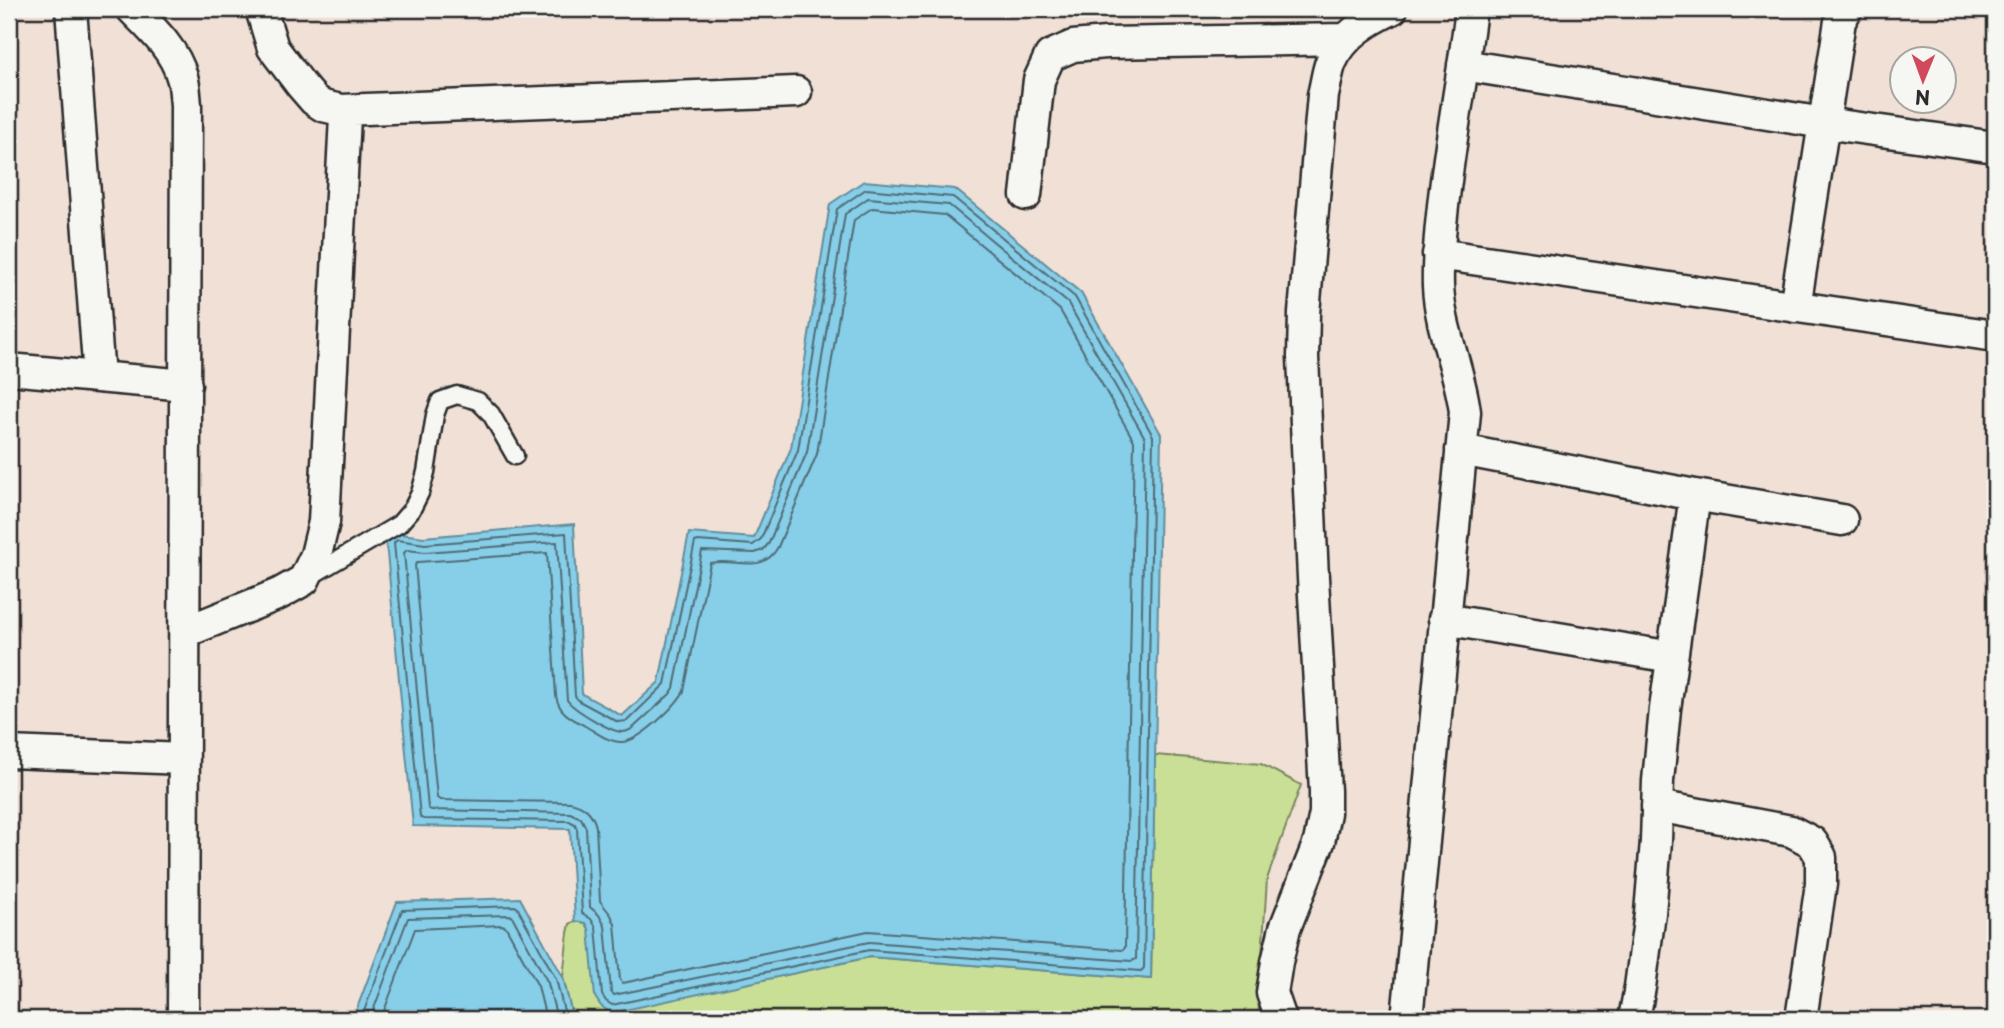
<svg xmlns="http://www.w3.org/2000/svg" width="2004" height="1028" font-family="'Playpen Sans',sans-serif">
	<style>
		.green { fill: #c9df95; stroke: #7a8560; stroke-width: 2 }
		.water { fill: #87cee8; stroke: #628d9c; stroke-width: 2 }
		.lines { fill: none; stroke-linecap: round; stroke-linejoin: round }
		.shore { stroke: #506c77; stroke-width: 2 }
		.service-casing { stroke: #2b2b2b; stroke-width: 21 }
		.minor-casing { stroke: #2b2b2b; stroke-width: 35 }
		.service { stroke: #f6f6f2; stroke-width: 16 }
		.minor { stroke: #f6f6f2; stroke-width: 30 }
	</style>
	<rect width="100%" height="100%" fill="#f0e0d6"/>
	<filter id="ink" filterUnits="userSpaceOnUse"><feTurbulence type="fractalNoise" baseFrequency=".0143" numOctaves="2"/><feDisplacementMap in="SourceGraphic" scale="14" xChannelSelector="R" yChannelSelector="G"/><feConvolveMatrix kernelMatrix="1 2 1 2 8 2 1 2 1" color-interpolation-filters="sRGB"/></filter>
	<g filter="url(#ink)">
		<path class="green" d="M1155,755L1261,764L1301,785L1267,879L1258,1019H573L563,977L568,933L570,924L575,921L586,923L589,929L611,1012L870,957L1151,979Z"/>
		<path class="water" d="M864,181L955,189L1081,293L1161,434L1151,979L870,957L611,1013L601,1006L595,997L589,929L586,923L575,921L570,829L413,826L385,532L424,537L574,524L582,694L622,716L659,682L689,533L754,538L791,448L830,204Z
			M520,898L563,977L573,1019H353L397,902Z"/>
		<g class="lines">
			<path class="shore" d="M866,189L953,197L1075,297L1153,436L1144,968L1141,971L869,950L612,1005L606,1001L602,995L596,927L591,919L582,913L577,829L575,824L569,821L423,819L420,817L394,543L397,540L425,544L566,533L575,696L579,701L618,722L627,721L665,684L695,542L698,541L753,545L761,539L798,450L837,209Z
				M868,198L949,205L1068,303L1145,438L1136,959L1132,961L869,942L614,995L611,992L605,926L599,915L590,907L586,828L581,818L570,813L431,810L428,808L404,553L407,550L425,552L557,542L567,700C573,709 611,732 622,732C628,732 629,730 633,728L670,694L674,688L702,551L755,553L763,550L769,543L807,452L845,214Z
				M872,208L945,215L1060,310L1134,441L1125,948L1122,950L868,931L623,983L620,980L615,924L611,915L600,901L596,827C593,813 585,805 570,802L440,800L437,798L415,565L418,562L547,553L556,696C559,713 571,718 585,726C596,732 608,742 621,742C638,743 676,706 684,691L710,563C735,557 762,576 778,547L817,454L854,220Z
				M361,1019L402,910L514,906L517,907L556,979L566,1019
				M370,1019L408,918L509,915L512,916L548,983L557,1019
				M381,1019L415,929L502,925L506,927L538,986L546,1019"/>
			<g class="service-casing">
				<path id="service" d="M309,577L399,524L412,509L420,493L426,472L435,415L440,401L457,395L478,401L491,414L515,456"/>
			</g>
			<g class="minor-casing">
				<path id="minor" d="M71,9L99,377
					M132,9C151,28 175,50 182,77C185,85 185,96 186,105L183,1019
					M1463,65L1824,123L1995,147
					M341,110L796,92
					M1026,195L1039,80L1050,56L1073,46L1106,43L1345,39
					M1438,254L1995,336
					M1795,307L1840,21L1847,9
					M9,369L186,385
					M1461,450L1695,495L1842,520
					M1444,619L1672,657
					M185,632L279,594L304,580L316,555L324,522L345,117L341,110L323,106L314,100L301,85L273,48L261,9
					M9,752L184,759
					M1657,806L1791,831L1812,842L1821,857V884L1801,1019
					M1281,1019L1272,993L1277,962L1285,928L1319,842L1325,813V791L1313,578L1303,357L1304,313L1323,95C1326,84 1327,72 1331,62C1343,35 1367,21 1392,9
					M1407,1019L1465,412C1460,370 1440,330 1438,286C1437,259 1440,233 1443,206C1450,140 1463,75 1471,9
					M1634,1019L1640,987L1650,913L1656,841L1658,781L1665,709L1695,495"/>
			</g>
			<use href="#service" class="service"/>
			<use href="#minor" class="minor"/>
		</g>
	</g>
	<rect width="2004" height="1028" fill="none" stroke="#f6f6f2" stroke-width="35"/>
	<rect x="18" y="18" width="1969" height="993" fill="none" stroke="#2b2b2b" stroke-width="2.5" filter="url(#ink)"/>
	<g transform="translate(1923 80) rotate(181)"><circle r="33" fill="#f6f6f2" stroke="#a5a5a2" stroke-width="2"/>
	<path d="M0-5L12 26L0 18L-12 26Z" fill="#d1495b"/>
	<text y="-10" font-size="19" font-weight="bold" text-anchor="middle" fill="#2b2b2b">N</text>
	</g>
</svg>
